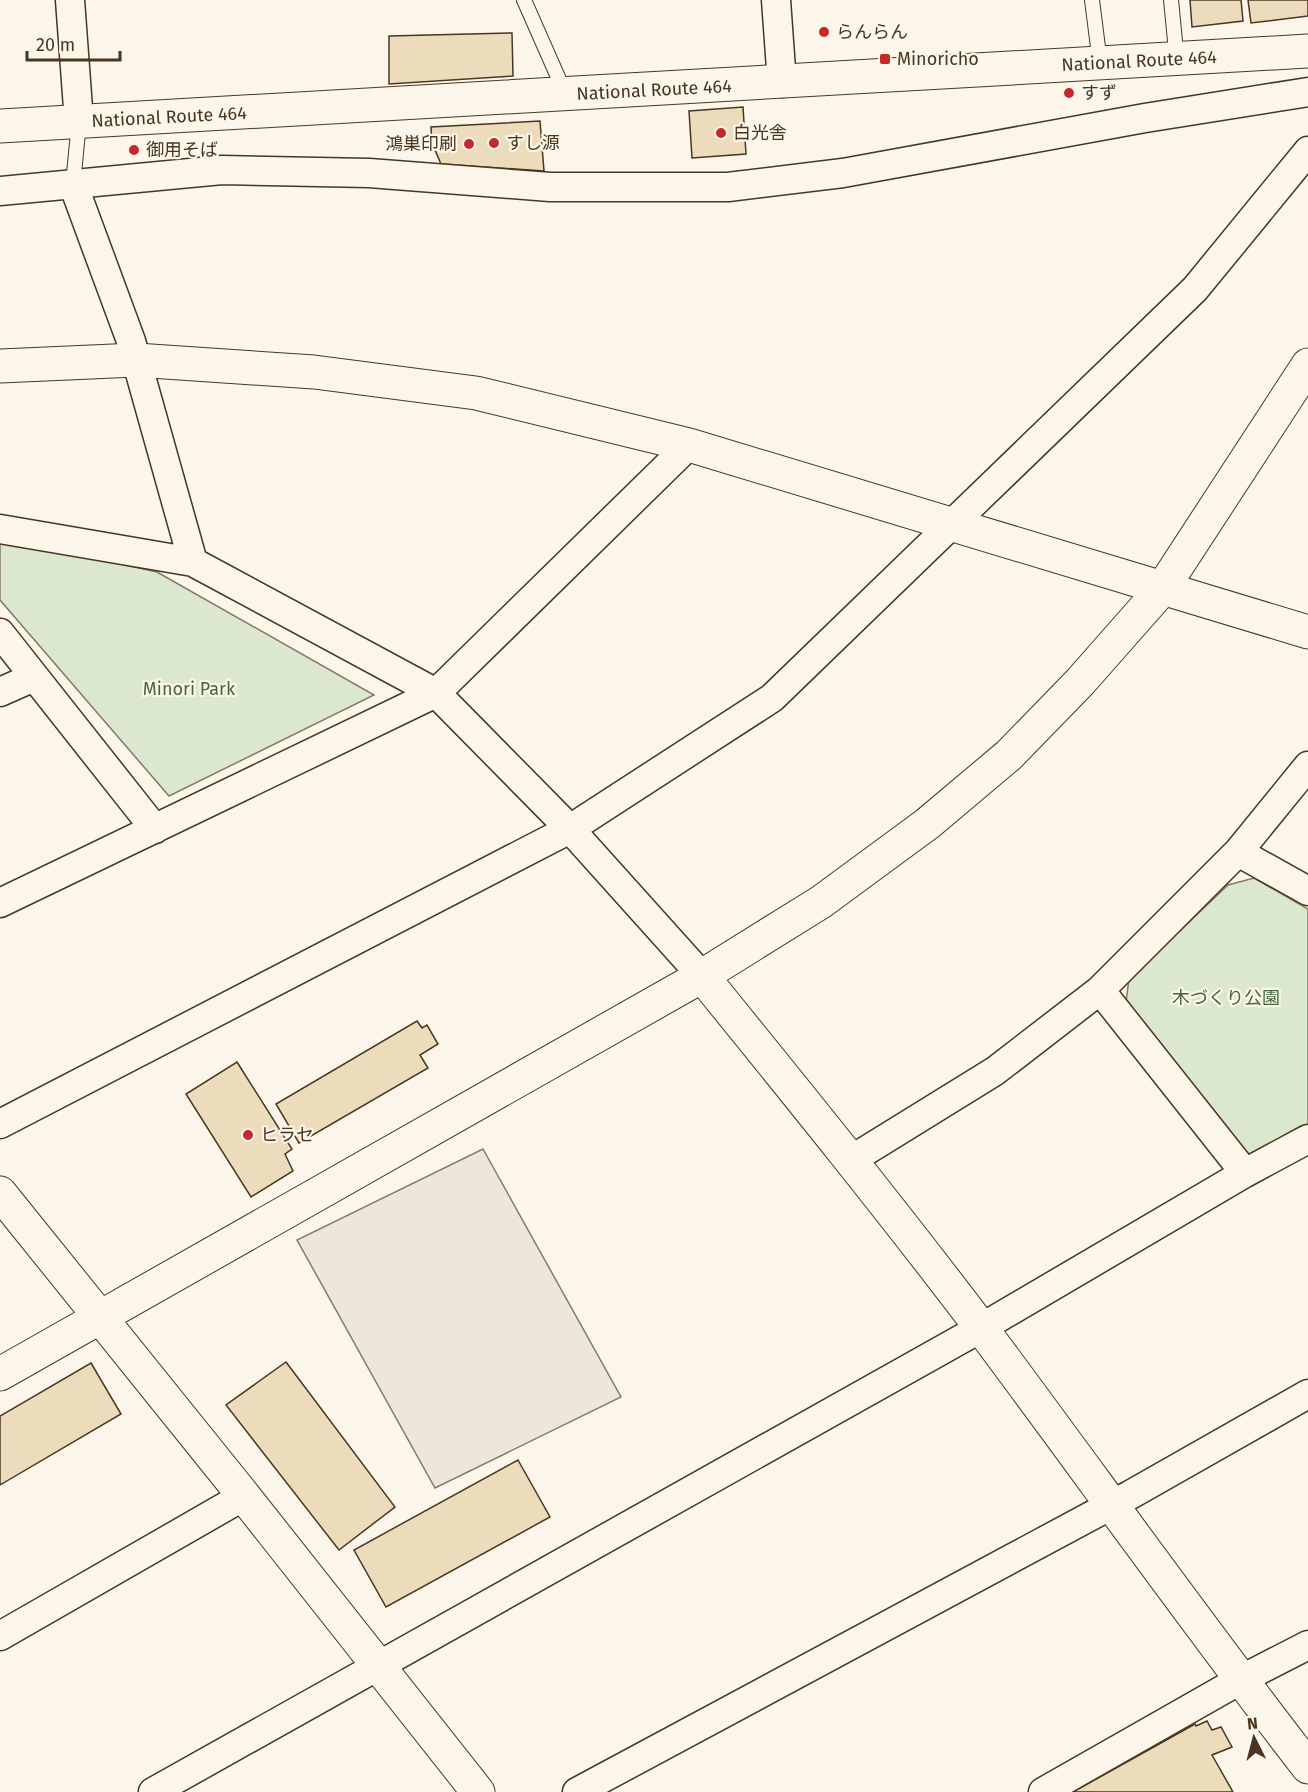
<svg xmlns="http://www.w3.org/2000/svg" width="1308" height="1792" font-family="'Fira Sans','Noto Sans JP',sans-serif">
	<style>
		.green { fill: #dce7d0; stroke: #887966; stroke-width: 1.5 }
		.parking { fill: #ede7d9; stroke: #887966; stroke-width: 1.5 }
		.building { fill: #ecdcbc; stroke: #4a3520; stroke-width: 1.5 }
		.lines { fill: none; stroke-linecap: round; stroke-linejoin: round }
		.lane-casing { stroke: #4a3520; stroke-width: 16 }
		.street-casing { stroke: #4a3520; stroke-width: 31 }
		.secondary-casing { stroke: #4a3520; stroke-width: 35 }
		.highway-casing { stroke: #4a3520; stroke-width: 35 }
		.lane { stroke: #fbf6e9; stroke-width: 14 }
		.street { stroke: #fbf6e9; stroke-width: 28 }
		.secondary { stroke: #fbf6e9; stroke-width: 33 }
		.highway { stroke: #fbf6e9; stroke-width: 33 }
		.poi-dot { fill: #c62828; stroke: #fbf6e9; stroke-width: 2 }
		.labels { text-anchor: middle; stroke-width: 4.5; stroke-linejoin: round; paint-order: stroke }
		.poi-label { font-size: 18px; fill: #4a3520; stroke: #fbf6e9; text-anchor: start }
		.street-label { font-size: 18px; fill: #4a3520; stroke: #fbf6e9 }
		.park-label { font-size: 18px; fill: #436837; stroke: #fbf6e9 }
	</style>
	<rect width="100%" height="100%" fill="#fbf6e9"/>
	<path class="green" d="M0,538L157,572L374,695L169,796L0,600Z
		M1254,878L1308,909V1126L1248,1159L1126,1002L1129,979L1228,885Z"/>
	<path class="parking" d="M483,1149L621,1397L435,1488L297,1240Z"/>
	<path class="building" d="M1190,0H1241L1243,21L1192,27Z
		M1248,0H1308V16L1251,23Z
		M512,33L513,76L389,84V36Z
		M743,107L746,154L692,158L689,111Z
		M540,121L544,171L441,164L432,143L431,127Z
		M417,1021L422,1028L427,1025L438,1044L420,1055L428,1068L299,1143L276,1104Z
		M237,1062L292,1149L285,1154L293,1171L251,1197L186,1094Z
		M286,1362L395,1507L339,1550L226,1405Z
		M91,1363L121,1414L0,1485V1416Z
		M518,1460L550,1517L386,1607L354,1550Z
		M1207,1721L1212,1730L1221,1727L1232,1747L1212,1755L1233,1792H1073L1195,1724L1196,1726Z"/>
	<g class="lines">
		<g class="lane-casing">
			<path id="lane" d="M524,0L565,93
				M1092,0L1100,63
				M1171,0L1176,51L1186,50
				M73,184L79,122"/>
		</g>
		<g class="street-casing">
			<path id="street" d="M70,0L79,122
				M776,0L782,83
				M73,184L131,341L193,562
				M0,191L222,170L369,173L550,187H728L843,173L1145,118L1308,92
				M0,529L193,562L436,693L570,829L702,976
				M0,633L155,829
				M0,692L34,677
				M1308,766L1238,852L1100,990L1245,1173L1308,1139
				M1238,852L1308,891
				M0,903L436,693L689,445
				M0,1124L570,829L772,698L1195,289L1308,151
				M851,1160L995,1071L1100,990
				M0,1636L244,1496
				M153,1792L981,1328L1245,1173
				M577,1792L1130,1495L1308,1394
				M1043,1792L1240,1680L1308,1645"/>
		</g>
		<g class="secondary-casing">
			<path id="secondary" d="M0,366L136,360L314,372L476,393L689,445L1308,632
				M702,976C797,1093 891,1209 982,1329C1091,1475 1196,1623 1308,1767
				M0,1193L244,1496L478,1792
				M0,1374L702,976L821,902L927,824L1009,755L1080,682L1162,589L1308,365"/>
		</g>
		<g class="highway-casing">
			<path id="highway" d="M0,126L1308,51"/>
		</g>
		<use href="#lane" class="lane"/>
		<use href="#street" class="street"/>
		<use href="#secondary" class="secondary"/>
		<use href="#highway" class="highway"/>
	</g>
	<g class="poi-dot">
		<circle cx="824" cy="32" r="6"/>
		<rect x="879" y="53" width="12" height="12" rx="3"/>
		<circle cx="1069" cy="93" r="6"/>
		<circle cx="721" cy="133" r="6"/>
		<circle cx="494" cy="143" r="6"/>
		<circle cx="469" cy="144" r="6"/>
		<circle cx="134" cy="150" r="6"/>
		<circle cx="248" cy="1135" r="6"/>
	</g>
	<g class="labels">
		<g class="poi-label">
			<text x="836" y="38">らんらん</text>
			<text x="897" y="65">Minoricho</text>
			<text x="1081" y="99">すず</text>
			<text x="733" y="139">白光舎</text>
			<text x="506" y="149">すし源</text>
			<text x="457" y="150" text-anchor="end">鴻巣印刷</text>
			<text x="146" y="156">御用そば</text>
			<text x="260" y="1141">ヒラセ</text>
		</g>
		<g class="street-label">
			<text transform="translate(1139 61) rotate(-3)" y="6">National Route 464</text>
			<text transform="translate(654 90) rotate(-3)" y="6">National Route 464</text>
			<text transform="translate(169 117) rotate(-3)" y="6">National Route 464</text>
		</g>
		<g class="park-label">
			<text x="189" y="695">Minori Park</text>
			<text x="1226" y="1004">木づくり公園</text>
		</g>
	</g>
	<g transform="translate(1254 1738) rotate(354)" stroke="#fbf6e9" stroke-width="4.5" paint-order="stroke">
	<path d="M0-4.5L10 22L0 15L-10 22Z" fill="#4a3520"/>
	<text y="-9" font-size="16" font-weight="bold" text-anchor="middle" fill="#4a3520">N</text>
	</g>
	<path d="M27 51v9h93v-9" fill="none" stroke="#4a3520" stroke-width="3"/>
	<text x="36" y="51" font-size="18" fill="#4a3520" stroke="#fbf6e9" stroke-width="4.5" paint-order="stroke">20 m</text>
</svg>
